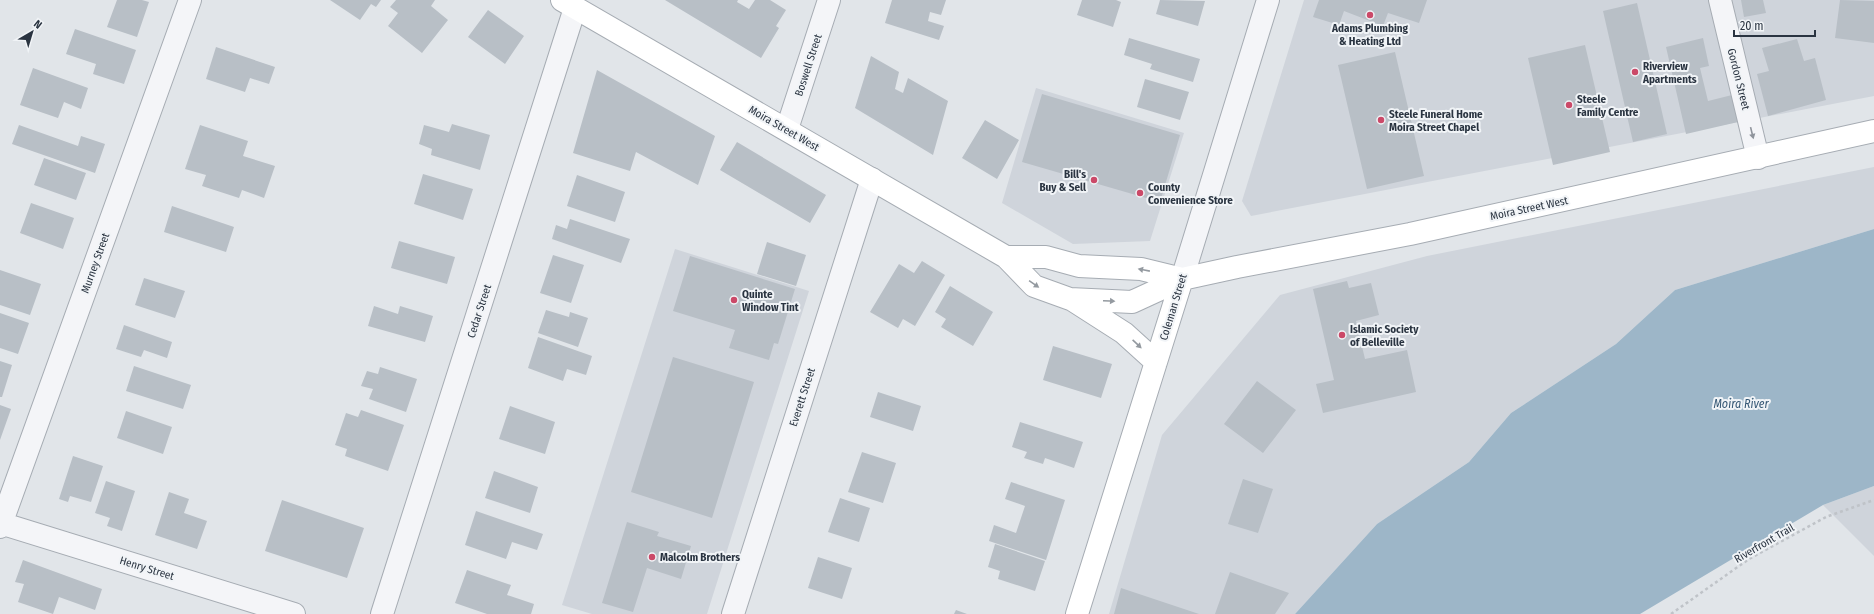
<svg xmlns="http://www.w3.org/2000/svg" width="1874" height="614" font-family="'Fira Sans Condensed',sans-serif">
	<style>
		.built { fill: #cfd4db }
		.water { fill: #9db6c8 }
		.building { fill: #b8bfc6 }
		.lines { fill: none; stroke-linecap: round; stroke-linejoin: round }
		.minor-casing { stroke: #a6acb3; stroke-width: 24 }
		.secondary-casing { stroke: #a6acb3; stroke-width: 24 }
		.path { stroke: #bfc3c8; stroke-width: 2.5; stroke-dasharray: 3 3; stroke-linecap: butt }
		.minor { stroke: #f4f5f8; stroke-width: 22 }
		.secondary { stroke: #fff; stroke-width: 22 }
		.oneway { fill: #8f949c }
		.oneway2 { fill: #949aa0 }
		.poi-dot { fill: #cb4968; stroke: #f1f4f7; stroke-width: 1.5 }
		.labels { text-anchor: middle; stroke-width: 4; stroke-linejoin: round; paint-order: stroke }
		.poi-label { font-size: 11px; font-weight: bold; fill: #2a3441; stroke: #f1f4f7; text-anchor: start }
		.street-label { font-size: 11px; fill: #2a3441; stroke: #f1f4f7 }
		.water-label { font-size: 12px; font-style: italic; fill: #355774; stroke: #f1f4f7 }
	</style>
	<rect width="100%" height="100%" fill="#e1e5e9"/>
	<path class="built" d="M1304,0H1874V96L1251,216L1242,201Z
		M1036,88L1184,133L1150,241L1073,244L1002,203Z
		M1874,167V229L1675,290L1616,344L1511,413L1469,462L1377,524L1295,614H1109L1162,435L1280,295L1427,256Z
		M675,249L809,291L707,614H592L562,605Z
		M1874,486V556L1823,505Z"/>
	<path class="water" d="M1874,229V486L1823,505L1640,614H1295L1377,524L1469,462L1511,413L1616,344L1675,290Z"/>
	<path class="building" d="M117,0H142L149,2L137,37L107,27Z
		M330,0H381L376,7L371,4L360,20Z
		M396,0H435L431,6L448,20L422,53L388,26L398,13L390,7Z
		M665,0H738L737,2L749,9L755,0H770L786,10L776,26L779,28L761,58Z
		M892,0H946L941,15L930,12L928,21L944,26L939,40L885,23Z
		M1082,0H1116L1121,2L1113,27L1077,15Z
		M1160,0L1205,1L1198,26L1156,14Z
		M1319,0H1427L1419,23L1388,13L1383,26L1344,11L1339,25L1313,17Z
		M1741,0H1763L1766,13L1744,17Z
		M1840,0L1874,1V43L1835,38Z
		M1637,3L1667,134L1633,142L1603,11Z
		M488,10L524,36L505,64L468,37Z
		M75,29L136,50L124,84L93,74L96,64L66,54Z
		M1129,38L1200,59L1193,82L1150,69L1152,64L1124,55Z
		M1703,38L1709,66L1700,68L1708,101L1732,95L1738,122L1686,134L1666,47Z
		M1797,39L1804,61L1815,58L1826,100L1768,116L1757,74L1769,71L1762,48Z
		M1585,45L1610,152L1553,165L1528,58Z
		M216,47L275,67L269,84L250,78L245,92L206,79Z
		M1395,52L1424,176L1367,189L1338,65Z
		M871,56L899,72L895,89L903,93L908,78L948,101L933,155L855,108Z
		M33,68L88,88L81,109L64,102L58,118L20,105Z
		M597,70L715,136L698,185L636,152L630,171L573,153Z
		M1145,79L1189,92L1180,120L1137,107Z
		M1042,94L1180,135L1160,202L1022,162Z
		M985,120L1019,140L997,179L962,158Z
		M452,124L490,135L480,170L431,155L432,149L419,144L424,125L449,132Z
		M19,125L78,146L81,136L105,144L95,173L12,144Z
		M200,125L248,141L243,156L275,166L264,198L242,190L239,198L202,186L206,175L185,169Z
		M737,142L826,195L810,223L720,170Z
		M44,158L86,173L76,200L34,185Z
		M423,174L473,189L463,220L414,204Z
		M577,175L625,192L615,222L567,206Z
		M31,203L74,218L63,249L20,233Z
		M172,206L234,227L226,252L164,232Z
		M570,219L630,239L621,263L552,239L556,225L567,229Z
		M399,241L455,257L447,284L391,268Z
		M767,242L806,255L796,286L757,274Z
		M553,255L584,265L571,303L540,293Z
		M690,256L795,289L778,344L774,343L769,360L729,348L735,330L673,311Z
		M922,261L945,275L915,326L903,319L898,328L870,312L899,264L914,273Z
		M0,270L41,284L30,315L0,305Z
		M144,278L185,291L175,318L135,305Z
		M1347,281L1349,288L1371,283L1379,315L1356,321L1365,359L1407,350L1416,392L1323,413L1316,384L1334,380L1313,289Z
		M950,286L993,312L973,346L941,327L946,319L935,312Z
		M374,306L398,314L400,306L433,316L425,342L368,326Z
		M546,310L569,317L570,312L588,318L578,347L538,333Z
		M0,313L29,323L18,354L0,348Z
		M124,325L172,342L167,358L144,350L141,357L116,349Z
		M538,337L592,356L586,375L567,369L563,381L528,368Z
		M1053,346L1112,364L1101,398L1043,380Z
		M673,357L754,382L712,518L631,492Z
		M0,361L12,365L2,397H0Z
		M134,366L191,385L183,409L126,391Z
		M380,367L417,379L406,412L369,399L373,389L361,386L367,371L378,374Z
		M1257,381L1296,410L1263,453L1224,424Z
		M878,392L921,406L913,431L870,417Z
		M0,405L11,409L0,440Z
		M510,406L555,422L545,454L499,439Z
		M361,410L404,425L388,471L345,456L347,449L335,445L346,413L358,417Z
		M126,411L172,427L163,454L117,438Z
		M1020,422L1083,442L1074,468L1045,458L1043,464L1024,458L1027,452L1012,447Z
		M862,452L896,463L883,503L848,492Z
		M73,456L103,466L91,502L70,496L68,502L59,499Z
		M494,471L538,487L530,513L485,498Z
		M1243,479L1273,489L1258,533L1228,524Z
		M106,481L135,491L122,531L107,526L110,518L95,513Z
		M1011,482L1065,500L1046,560L989,541L994,525L1016,533L1025,506L1005,499Z
		M169,492L189,499L184,513L207,521L197,549L155,535Z
		M840,498L870,508L859,542L828,532Z
		M282,500L364,528L347,578L265,551Z
		M476,511L543,534L537,550L512,542L506,559L465,545Z
		M627,522L659,532L657,536L691,546L681,579L647,568L633,612L602,603Z
		M995,544L1045,561L1035,591L998,579L1000,571L988,567Z
		M818,557L852,568L842,599L808,588Z
		M23,560L102,589L95,610L59,597L53,614L18,602L24,584L15,582Z
		M467,570L511,585L507,595L534,604L531,614H487L455,603Z
		M1230,572L1289,593L1275,614H1215Z
		M1121,588L1199,614H1114Z
		M956,610L967,614H954Z"/>
	<g class="lines">
		<g class="minor-casing">
			<path id="minor" d="M1720,0L1758,158
				M787,129L829,0
				M1182,279L1268,0
				M0,523L294,614
				M0,527L190,0
				M382,614L575,8
				M733,614L872,179"/>
		</g>
		<g class="secondary-casing">
			<path id="secondary" d="M562,0L1006,257L1034,286L1070,299L1132,302L1182,279L1237,267L1410,234L1874,131
				M1006,257H1046L1079,266L1141,269L1182,279
				M1071,299L1124,333L1156,362
				M1077,614L1182,279"/>
		</g>
		<path class="path" d="M1671,614L1749,559L1826,517L1874,500"/>
		<use href="#minor" class="minor"/>
		<use href="#secondary" class="secondary"/>
	</g>
	<defs><path id="oneway-solid" d="M-6-.8H1V-3.2L6.5 0L1 3.2V.8H-6Z"/></defs>
	<use class="oneway" href="#oneway-solid" transform="translate(1752 133) rotate(76)"/>
	<g class="oneway2">
		<use href="#oneway-solid" transform="translate(1144 270) rotate(-169)"/>
		<use href="#oneway-solid" transform="translate(1034 284) rotate(35)"/>
		<use href="#oneway-solid" transform="translate(1109 301) rotate(3)"/>
		<use href="#oneway-solid" transform="translate(1137 344) rotate(43)"/>
	</g>
	<g class="poi-dot">
		<circle cx="1370" cy="15" r="4"/>
		<circle cx="1635" cy="72" r="4"/>
		<circle cx="1569" cy="105" r="4"/>
		<circle cx="1381" cy="120" r="4"/>
		<circle cx="1094" cy="180" r="4"/>
		<circle cx="1140" cy="193" r="4"/>
		<circle cx="734" cy="300" r="4"/>
		<circle cx="1342" cy="335" r="4"/>
		<circle cx="652" cy="557" r="4"/>
	</g>
	<g class="labels">
		<g class="poi-label">
			<text x="1370" y="32" text-anchor="middle">Adams Plumbing<tspan x="1370" dy="13">&amp; Heating Ltd</tspan></text>
			<text x="1643" y="70">Riverview<tspan x="1643" dy="13">Apartments</tspan></text>
			<text x="1577" y="103">Steele<tspan x="1577" dy="13">Family Centre</tspan></text>
			<text x="1389" y="118">Steele Funeral Home<tspan x="1389" dy="13">Moira Street Chapel</tspan></text>
			<text x="1086" y="178" text-anchor="end">Bill's<tspan x="1086" dy="13">Buy &amp; Sell</tspan></text>
			<text x="1148" y="191">County<tspan x="1148" dy="13">Convenience Store</tspan></text>
			<text x="742" y="298">Quinte<tspan x="742" dy="13">Window Tint</tspan></text>
			<text x="1350" y="333">Islamic Society<tspan x="1350" dy="13">of Belleville</tspan></text>
			<text x="660" y="561">Malcolm Brothers</text>
		</g>
		<g class="street-label">
			<text transform="translate(808 65) rotate(-72)" y="4">Boswell Street</text>
			<text transform="translate(1739 79) rotate(76)" y="4">Gordon Street</text>
			<text transform="translate(784 128) rotate(30)" y="4">Moira Street West</text>
			<text transform="translate(1529 208) rotate(-12)" y="4">Moira Street West</text>
			<text transform="translate(95 263) rotate(-70)" y="4">Murney Street</text>
			<text transform="translate(1173 307) rotate(-73)" y="4">Coleman Street</text>
			<text transform="translate(479 311) rotate(-72)" y="4">Cedar Street</text>
			<text transform="translate(802 397) rotate(-72)" y="4">Everett Street</text>
			<text transform="translate(1764 543) rotate(-30)" y="4">Riverfront Trail</text>
			<text transform="translate(147 568) rotate(17)" y="4">Henry Street</text>
		</g>
		<g class="water-label">
			<text x="1741" y="408">Moira River</text>
		</g>
	</g>
	<g transform="translate(32 32) rotate(38)" stroke="#f1f4f7" stroke-width="3" paint-order="stroke">
	<path d="M0-3L7 15L0 10L-7 15Z" fill="#2a3441"/>
	<text y="-6" font-size="11" font-weight="bold" text-anchor="middle" fill="#2a3441">N</text>
	</g>
	<path d="M1734 30v6h81v-6" fill="none" stroke="#2a3441" stroke-width="2"/>
	<text x="1740" y="30" font-size="12" fill="#2a3441" stroke="#f1f4f7" stroke-width="3" paint-order="stroke">20 m</text>
</svg>
